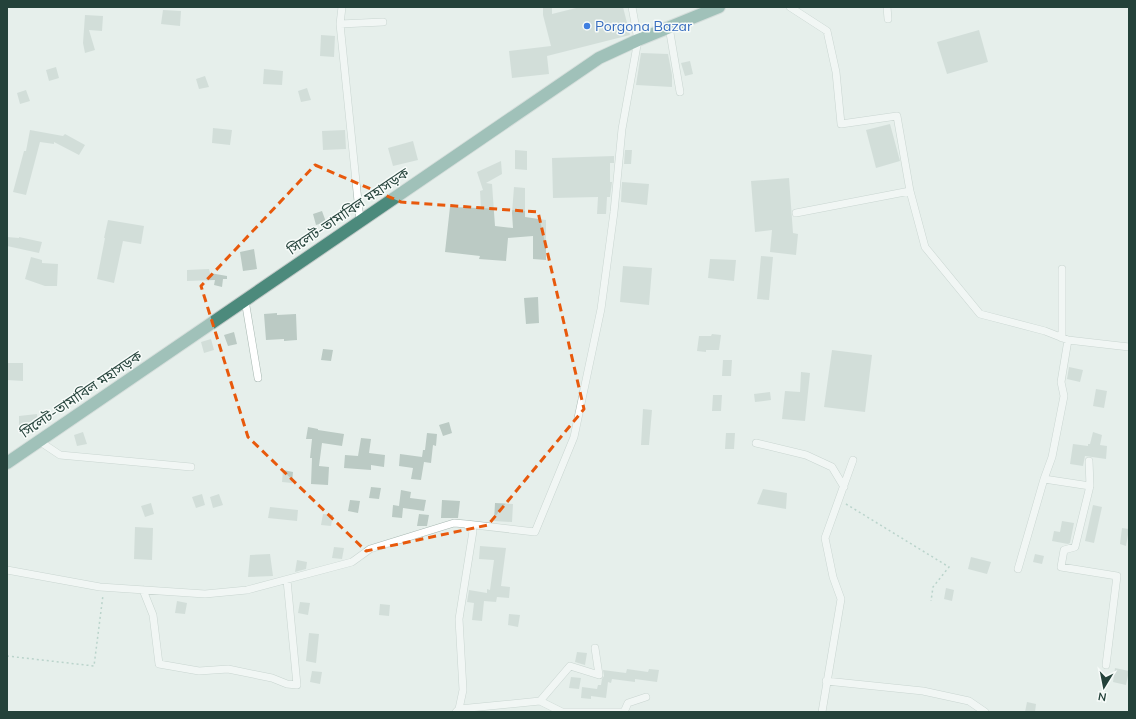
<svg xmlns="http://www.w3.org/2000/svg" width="1136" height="719" font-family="Mulish,'Noto Sans Bengali',sans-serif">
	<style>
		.building { fill: #bbcac4 }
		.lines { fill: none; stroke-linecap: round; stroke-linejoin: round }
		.minor-casing { stroke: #a8b8b2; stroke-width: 8 }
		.trunk-casing { stroke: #c2cac8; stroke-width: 14 }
		.path { stroke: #86b3a5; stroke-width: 1.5; stroke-dasharray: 2 3; stroke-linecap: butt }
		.minor { stroke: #fff; stroke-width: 7 }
		.trunk { stroke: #4c8a7c; stroke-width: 12 }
		.marked { fill: none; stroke: #e8590c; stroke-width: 3; stroke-dasharray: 8 5; stroke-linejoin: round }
		.shop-dot { fill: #3f7fe0; stroke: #f7fbf9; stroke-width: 1.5 }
		.labels { text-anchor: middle; stroke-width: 3; stroke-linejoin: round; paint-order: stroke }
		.shop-label { font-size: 14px; fill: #366cbe; stroke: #f7fbf9; text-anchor: start }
		.street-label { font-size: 14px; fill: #24423a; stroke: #f7fbf9 }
	</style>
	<rect width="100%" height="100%" fill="#e6efeb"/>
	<path class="building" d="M543,7H552V14L580,7H623L630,35L547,56L549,74L512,78L509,51L551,46L543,15Z
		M163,10L181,11L180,26L161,24Z
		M85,15L103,16L102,31L89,30L95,50L85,53L83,43Z
		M979,30L988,62L947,74L937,42Z
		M321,35L335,36L334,57L320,56Z
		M641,53L668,54L672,75V87L636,85Z
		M690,61L693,74L685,76L681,63Z
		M56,67L59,78L49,81L46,70Z
		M264,69L283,71L282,85L263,84Z
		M205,76L209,87L199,89L196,79Z
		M307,88L311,100L301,102L298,91Z
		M26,90L30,101L20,104L17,93Z
		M890,124L900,161L876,168L866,130Z
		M213,128L232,130L230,145L212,143Z
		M30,130L63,136L65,134L85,145L79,155L54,142V144L40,142L26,195L13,192L24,151H26Z
		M345,130L346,149L323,150L322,131Z
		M413,141L418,160L393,166L388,148Z
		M515,150L527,151V170L515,169Z
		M625,150H632L631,164H624Z
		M614,156V163H610V182H612L610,197H607L606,214H597L598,197L553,198L552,158Z
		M501,161L502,174L486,183L492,184L495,226L513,228L512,213L514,187L525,188V217L546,220V260L533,259V236L508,238L506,261L479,259L480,256L445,252L450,207L481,208L480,191L483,190L477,172Z
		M789,178L793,233L798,234L796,255L770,252L772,230L755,232L751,181Z
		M622,182L649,184L647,205L621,202Z
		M322,211L326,222L316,225L313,214Z
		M108,220L144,226L141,244L123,241L114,283L97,279L105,238H104Z
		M7,237L19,238V237L42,242L39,253L7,246Z
		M254,249L257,269L243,271L240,252Z
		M761,256L773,257L769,300L757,299Z
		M31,257L42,260V263L58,264L57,286H45L25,279Z
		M710,259L736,260L734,281L708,278Z
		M623,266L652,268L649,305L620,302Z
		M209,269L210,273L227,276V279H223L222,287L214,285L215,280L187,281V270Z
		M538,297L539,323L526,324L524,298Z
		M277,313V315L296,314L297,340L284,341V339L266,340L264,314Z
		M234,332L237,344L228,346L224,335Z
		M712,334L721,335L719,350H706V352L697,351L699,336H711Z
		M211,339L214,350L204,353L201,342Z
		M323,349L333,350L331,361L321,360Z
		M832,350L872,355L865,412L824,407Z
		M723,360H732L731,376H722Z
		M7,363H23V381L7,380Z
		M1069,367L1083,370L1080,382L1067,379Z
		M801,372L810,373L805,421L782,419L785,391L800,392Z
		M1096,389L1107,391L1104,408L1093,406Z
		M770,392L771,400L755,402L754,394Z
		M713,395H722L721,411H712Z
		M643,409L652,410L649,445H641Z
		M37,414L38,426L19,428V416Z
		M449,422L452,433L443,436L439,425Z
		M308,427L318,429V430L344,434L342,446L322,443L319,466L329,467L328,485L311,484L312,458H310L312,439H306Z
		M83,432L87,444L77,446L74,435Z
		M1093,432L1102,435L1100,445L1107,446L1106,459L1085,456L1083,466L1070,464L1073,444L1088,446V444H1090Z
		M427,433L437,434L436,446L433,445L431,463L424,462L421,480L411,479L413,468L399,466L400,454L422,457L423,450H425Z
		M726,433H735L734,449H725Z
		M361,438L371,439L369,453L385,455L384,467L371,465V470L344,468L345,455L358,456Z
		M283,470L293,472L292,483L282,482Z
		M371,487L381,488L379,499L369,498Z
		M763,489L787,493L786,509L757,504Z
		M401,490L411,492L410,498L426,500L424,511L403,508L402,518L392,517L393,505L399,506Z
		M202,494L205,505L196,508L192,497Z
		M219,494L223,505L213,508L210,497Z
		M350,500L360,501L358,513L348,511Z
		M442,500L460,501L458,518H441Z
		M151,503L154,514L145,517L141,506Z
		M495,503L513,504L512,522L494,521Z
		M1093,505L1102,507L1094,543L1085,541Z
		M270,507L298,510L297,521L268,518Z
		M323,514L333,515L331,526L321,525Z
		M419,514L429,515L427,526H417Z
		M1062,521L1074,523L1070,543L1068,544L1052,541L1054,531L1060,532Z
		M135,527L153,528L152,560L134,559Z
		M1122,528L1129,529L1126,546L1120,544Z
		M480,546L506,548L501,586L510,587L509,598L497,597L496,602L484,601L482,621L472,620L474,603L467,602L469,590L487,593V589L490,590L494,560L479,559Z
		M334,547L344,548L342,559L332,558Z
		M270,554L273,576L248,577L250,555Z
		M1035,554L1044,556L1042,564L1033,562Z
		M971,557L991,562L987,574L968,569Z
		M297,560L307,562L306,569L295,572Z
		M946,588L954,590L952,601L944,599Z
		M177,601L187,603L185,614L175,613Z
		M300,602L310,603L308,615L298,613Z
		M380,604L390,605L389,616L379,615Z
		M509,614L520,615L518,627L508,625Z
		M309,633L319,634L316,663L306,661Z
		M577,652L587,653L585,665L575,662Z
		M1115,668L1129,671L1126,685L1113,682Z
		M627,669L648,672L649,669L659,670L657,682L635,679V682L612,679L611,683L608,682L606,698L591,696V699L581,698L582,687L597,689L598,685H601L602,679L604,676L603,670L626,673Z
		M312,671L322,672L320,684L310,682Z
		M571,677L581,678L579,689L569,688Z
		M1027,702L1036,704L1035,712H1025Z"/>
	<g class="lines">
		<g class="minor-casing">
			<path id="minor" d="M790,7L827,31L836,72L841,124L897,116L910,191
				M887,7L888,19
				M340,24L342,7
				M669,27L680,92
				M796,213L910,191L925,247L980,314L1045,331L1068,340L1129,347
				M360,221L340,24L383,22
				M1062,269V338
				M245,300L258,378
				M39,441L60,455L191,467
				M756,443L806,455L832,467L844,487
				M1089,461L1090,486
				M1044,479L1090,486L1075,547L1064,550L1061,567L1117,576L1106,665
				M466,524L535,532L574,437L601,309L614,212L622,129L638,40L632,7
				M1018,569L1044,479L1052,457L1064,396L1061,382L1068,340
				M7,570L100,587L205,594L247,590L352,562L370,549L454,523L466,524L473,531L459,619L463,690L459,709L456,712
				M143,590L153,615L159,664L199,671L228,669L272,678L287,684L297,685L287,580
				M595,648L599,675L570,666L540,701L562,712H624L628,703L646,697
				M826,681L923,691L969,701L985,712
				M459,709L540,701
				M822,712L841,599L833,577L825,538L853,460"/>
		</g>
		<g class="trunk-casing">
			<path id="trunk" d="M7,463L599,58L638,40L719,7"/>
		</g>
		<path class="path" d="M846,504L949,567L933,587L931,601
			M7,656L94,666L103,595"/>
		<use href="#minor" class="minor"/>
		<use href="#trunk" class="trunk"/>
	</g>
	<path d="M0 0H1136V719H0ZM315,165L401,202L538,212L584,409L488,525L366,551L248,437L201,286Z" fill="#e6efeb" fill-opacity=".55" fill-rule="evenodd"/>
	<path class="marked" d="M315,165L401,202L538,212L584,409L488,525L366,551L248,437L201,286Z"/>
	<circle class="shop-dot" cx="587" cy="26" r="4"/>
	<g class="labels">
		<g class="shop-label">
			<text x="595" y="31">Porgona Bazar</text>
		</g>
		<g class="street-label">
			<text transform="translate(348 211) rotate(-34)" y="5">সিলেট-তামাবিল মহাসড়ক</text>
			<text transform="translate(81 394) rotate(-34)" y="5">সিলেট-তামাবিল মহাসড়ক</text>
		</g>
	</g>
	<rect width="1136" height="719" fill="none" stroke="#24423a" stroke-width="16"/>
	<g transform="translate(1104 687) rotate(190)" stroke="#f7fbf9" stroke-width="3" paint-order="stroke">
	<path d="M0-3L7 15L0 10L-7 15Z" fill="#24423a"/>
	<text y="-6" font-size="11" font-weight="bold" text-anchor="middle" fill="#24423a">N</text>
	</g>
</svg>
